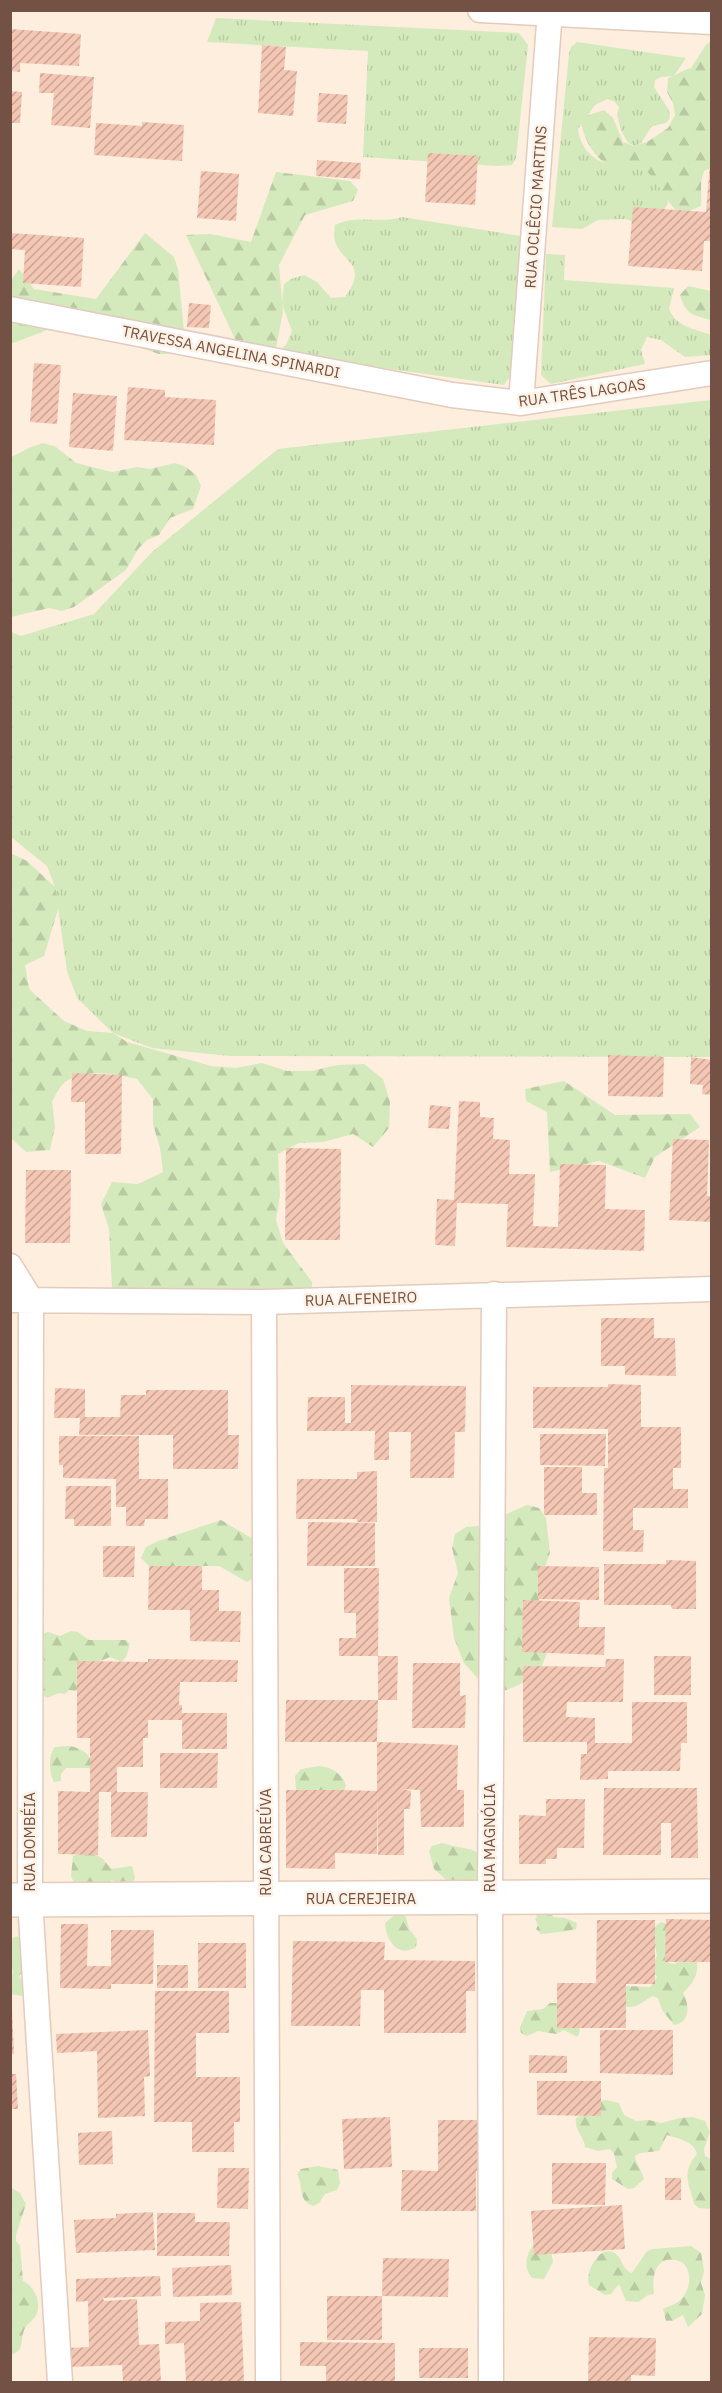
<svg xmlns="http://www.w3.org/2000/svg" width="722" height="2393" font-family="'IBM Plex Sans',sans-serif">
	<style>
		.grass { fill: url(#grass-tufts) }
		.forest { fill: url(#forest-firs) }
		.building { fill: url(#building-hatch) }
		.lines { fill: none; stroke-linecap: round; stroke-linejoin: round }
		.street-casing { stroke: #e3cbbd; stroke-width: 27 }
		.secondary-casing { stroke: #e8cbb9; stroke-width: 36 }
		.street { stroke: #fff; stroke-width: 24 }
		.secondary { stroke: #fff; stroke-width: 33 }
		.labels { text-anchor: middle; stroke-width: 5; stroke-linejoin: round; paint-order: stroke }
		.street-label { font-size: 15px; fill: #735145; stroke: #fff2e5 }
	</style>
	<defs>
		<pattern id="grass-tufts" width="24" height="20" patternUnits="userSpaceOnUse" patternTransform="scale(1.5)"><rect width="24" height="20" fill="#d4eabc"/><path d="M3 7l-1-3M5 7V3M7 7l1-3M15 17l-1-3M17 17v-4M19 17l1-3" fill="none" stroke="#b9caa3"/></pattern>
		<pattern id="forest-firs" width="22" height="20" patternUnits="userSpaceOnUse" patternTransform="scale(1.5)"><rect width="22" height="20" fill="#d4eabc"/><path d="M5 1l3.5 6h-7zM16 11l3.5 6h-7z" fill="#b9caa3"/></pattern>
		<pattern id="building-hatch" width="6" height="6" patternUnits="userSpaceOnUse" patternTransform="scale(1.5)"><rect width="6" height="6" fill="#f4c7b4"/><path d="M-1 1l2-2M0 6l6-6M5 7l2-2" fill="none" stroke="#caa494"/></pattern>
	</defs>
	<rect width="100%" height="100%" fill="#fdeede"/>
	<path class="grass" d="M216,18L519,33L528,45L516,158L512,165L497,166L363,157L368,51L207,42Z
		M577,42L686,58L674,76L661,77L655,80L654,87L669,110L670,118L666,123L652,126L641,143L635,146L628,143L621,130L617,114L619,107L614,101L607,99L595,105L578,129C579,138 582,144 587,151C603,170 624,164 646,163L664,190L668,203L665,209L633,222L626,219L598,220L582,229L552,227L569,54L571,47Z
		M402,217L521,236L511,375L504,385L276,353L286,345L292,331L282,304L284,284L291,279L304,275L317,282L331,298L345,297C375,256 327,264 335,225C357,214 379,224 402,217Z
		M546,254L565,255L564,280L674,288L669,309C677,328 694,328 711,335V355L685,357L661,340L647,337L641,350L645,364L551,384L541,375Z
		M711,400V1057L230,1056L152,1048L113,1033L77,998L67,971L55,887L47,866L11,837V632L21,636L94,614L152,552L278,449Z"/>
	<path class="forest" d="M711,41V168L704,171C699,183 702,193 701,206L689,211H677C664,200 659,181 645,170C633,161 621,170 609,165C594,158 583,137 581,122L586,116L604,110L613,118L623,142L634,146L647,142L668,128L675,115L673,103L667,92L668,78C676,76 682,70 691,68L706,45Z
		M276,172L350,181L358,190L353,201L305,215L279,265L283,312L275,353L245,360L186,235L210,234L251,242Z
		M145,233L174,257L178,269L184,332L181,346L171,354H159L97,334L47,330L11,344V280L19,269L34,289L96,299Z
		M688,286L711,291V320C694,316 685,314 680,295Z
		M43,443L56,447L76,463L112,472L137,467L150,469L175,463L186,467L196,475L201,486L193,509L170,518L159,535L147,540L138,549L126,570L74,607L62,611L49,608L11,617V457L31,447Z
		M10,853L27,861L55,887L59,906L44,956L25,965L29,989L64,1021L87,1031L113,1033L127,1042L211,1066L236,1068L262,1063L287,1071H312L337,1065L364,1064L383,1079L390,1102L389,1128L373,1147L353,1134L323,1142L299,1143L278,1154L280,1196L276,1220L283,1243L312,1282V1306H113L109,1229L101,1204L112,1182L138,1184L163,1172L160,1148L153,1124V1099L137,1079C115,1074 86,1068 65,1082C60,1086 55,1096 52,1102L55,1127L50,1150L26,1152L11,1138Z
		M564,1081L615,1115L690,1114L700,1127L655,1157L645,1178L599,1161L550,1172L547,1112L526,1101L525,1089Z
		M527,1505L539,1508L546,1518L550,1553L542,1575L539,1600L551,1636L549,1648L539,1673L528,1681L504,1691L492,1689L481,1682L464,1663L454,1638L449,1598L458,1573L452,1548L455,1534L466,1527L479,1526Z
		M221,1520L265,1546L258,1576L247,1582L219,1566H149L141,1558L146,1547L158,1541Z
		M71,1631L78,1632L89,1640H126L130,1644L126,1657L122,1662L110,1657L98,1662L80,1688L75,1691L69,1690L65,1694L59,1693L47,1698L37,1691L35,1636L48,1632L60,1636Z
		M68,1746C80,1747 94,1755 91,1768H66L61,1774V1781L54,1782C49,1773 48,1755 55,1747Z
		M319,1766C331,1767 343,1774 346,1786L343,1793L296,1792L295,1776L301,1769Z
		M442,1843C454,1847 465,1847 477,1852L483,1863L482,1882L452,1885L434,1869L429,1851L432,1846Z
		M92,1852L103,1859L111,1869L132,1866L135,1878L132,1883L120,1887L117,1882L111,1880L110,1886L76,1887L71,1876L73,1856L79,1853Z
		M551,1910L553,1917L565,1918L577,1923L576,1929C563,1932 552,1933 541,1934L536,1929L538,1925L535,1919L537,1917L534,1913Z
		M398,1912L406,1917L409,1929L417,1939L416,1947C398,1959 386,1940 385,1923Z
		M661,1922L667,1924L672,1941L665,1952V1959L669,1963L675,1964L685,1957L696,1959C700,1974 693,1983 683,1993C690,2005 690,2023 674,2025L662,2010L658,1998L652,1996C643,2002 634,2010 623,2006L625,1986L650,1987L657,1977L651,1966L657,1956L652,1929Z
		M21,1936L29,1965L19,1976L24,1984L25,1993L22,1996L11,1994V1978L13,1972L11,1967V1940L14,1937Z
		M550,2003H560C569,2013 587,2023 577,2037L564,2030L556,2034L538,2031L527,2036L521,2033L520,2027L527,2011L543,2009Z
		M606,2100L619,2103L624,2115L636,2121L649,2120L661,2123L680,2118L693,2117L705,2121L710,2132L704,2149L705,2156L711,2159V2209L699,2208L694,2204C689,2182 681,2173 697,2154C694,2141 679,2139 667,2135L659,2151L640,2153L635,2156C636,2165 642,2170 644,2179L634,2188L628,2189L612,2179V2173L617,2167L614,2154L610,2149L598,2151L585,2147C584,2135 574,2132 576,2118C590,2110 589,2120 600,2101Z
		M318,2166L338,2170L340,2183L337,2190L325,2194L319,2203L313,2206C297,2200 304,2186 297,2174L301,2169Z
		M10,2187L20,2193L26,2204L16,2235V2241L20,2246C21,2258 22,2269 23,2281C34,2286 41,2301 37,2313C35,2319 28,2323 25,2328C19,2340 26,2350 11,2355Z
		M536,2240L551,2250L553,2262L544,2279L532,2278C521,2264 528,2253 536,2240Z
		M691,2246L701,2253L704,2271L701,2283L705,2295L702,2314L688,2327L683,2315L672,2321H666L663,2309C668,2306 676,2305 680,2300C691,2290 693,2272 682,2262C657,2252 651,2274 654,2294L648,2295L638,2302L626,2301L619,2284L611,2294L605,2295L589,2285C585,2273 598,2246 613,2252C623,2257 621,2269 632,2273L647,2251L653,2249Z"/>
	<path class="building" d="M10,29L81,34L79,66L20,63V72L10,71Z
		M262,45L286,47L284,70L297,71L293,116L258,113Z
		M40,73L94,77L90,128L51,125L54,93H39Z
		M10,91L22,92L20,123H10Z
		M319,93L348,95L346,124L317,122Z
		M142,122L184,125L182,161L94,155L96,123L142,126Z
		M428,153L478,156L475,205L425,202Z
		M317,160L361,163L360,179L316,176Z
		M710,163H712V241H704L702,271L628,266L633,207L706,212Z
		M201,171L239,174L236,221L197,218Z
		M10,233L84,238L81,287L23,283L25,250L10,249Z
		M189,303L211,305L209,328L187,327Z
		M34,363L61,365L57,424L30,422Z
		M128,387L165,390V397L216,400L214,445L124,440Z
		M73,393L117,396L113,451L69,447Z
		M608,1055L664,1057L663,1097L608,1096Z
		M691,1057L712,1060V1095L702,1094L703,1085L690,1084Z
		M72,1073L122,1075L121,1154H85V1102H71Z
		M459,1101L480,1102V1117L494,1118L493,1139L510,1140L509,1174H535L533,1226L558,1227L560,1164L606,1165L605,1209L645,1210L644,1251L506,1247L508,1204L457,1203L455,1246L435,1245L437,1199L454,1200Z
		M430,1105L451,1107L449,1129L428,1128Z
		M673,1139L709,1140L707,1196H712V1222L669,1220Z
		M286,1148L341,1149L340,1240H285Z
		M26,1170H71L70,1243H25Z
		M601,1318H654V1338H675L676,1376L625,1375V1366H601Z
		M608,1384L641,1385V1427H681V1468H673V1489H688V1508H633V1530H644L643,1552L603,1551L604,1468H608V1429L533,1428V1387H608Z
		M351,1385L466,1386L465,1432H455L454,1478H410L411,1432H389V1460H374L375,1431H307L308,1397H345V1423H351Z
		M55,1388L85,1389V1417H120L121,1395H146V1390H228V1435H239L238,1469H173V1435H79L80,1418H54Z
		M540,1434H606L605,1466L540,1465Z
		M59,1436H139V1479H168V1519H145L144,1526H126V1507H116V1479L63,1478V1465H59Z
		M544,1467H582V1493H597V1515H544Z
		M377,1471V1522H357V1519H296L297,1479H357V1472Z
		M66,1486H111V1526H74V1519H65Z
		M308,1522L375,1523V1566H307Z
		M103,1546H135L134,1577H103Z
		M666,1560L696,1561V1609H672L671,1605H604V1564H666Z
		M149,1566H202V1590H219V1611H241L240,1642L190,1641V1610H148Z
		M538,1566L599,1567V1600L538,1599Z
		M344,1568H379L378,1656H398L397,1700H378V1656H339V1638H356V1613H344Z
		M523,1600L580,1602L579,1627H605L604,1655L522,1652Z
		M654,1656H691V1695H654Z
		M148,1659L238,1660L237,1682H180L179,1705H182V1713H227V1749H182V1720H148V1738H143V1767H117V1792H148L147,1837H111V1792H99L98,1855L58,1854V1791L90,1792V1738H77V1661L148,1662Z
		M606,1659H624L623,1702H567L566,1717L595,1718V1743H632V1702H687V1743H681L680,1771H608V1779L580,1780L581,1754H587V1742H523V1666L605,1667Z
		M413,1663H460V1696L466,1695L465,1728H412Z
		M286,1700H378L377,1742H285Z
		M377,1742L458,1745L457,1790H464V1827H421L420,1790L402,1789L411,1791L410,1809H404V1855H378V1791L377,1854L335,1853V1869L286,1868V1790H336L377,1791Z
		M160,1753H218L217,1788H160Z
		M604,1788H697L698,1858H671V1823H661V1855H603Z
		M546,1799H585L584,1848H557V1859H546V1864H519V1815L546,1816Z
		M666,1919L712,1920V1962H665Z
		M597,1920H655V1984H626V2028H557V1983H596Z
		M61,1924H88L87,1966H111V1930H154L153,1984H111V1989L60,1988Z
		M293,1941L385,1942L384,1960L475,1961V1991H466V2033H384V1990H361L360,2026H291Z
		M198,1943H246V1988H198Z
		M157,1965H188V1988H157Z
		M155,1991H229V2033H196V2077H240V2122H234V2152H192V2122H154Z
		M10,2009H12L14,2054H10Z
		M148,2030L150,2076L144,2077L145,2116L98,2118L97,2051L57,2053L56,2034Z
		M600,2030H673V2075L600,2073Z
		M529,2055L567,2056V2073H529Z
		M10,2074H16L18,2109H10Z
		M537,2081H601V2116L537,2115Z
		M390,2117L392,2167L344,2169L342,2119Z
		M438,2120H481L480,2170L476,2171V2211H401L402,2170L438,2171Z
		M112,2131L113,2164L79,2165L78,2133Z
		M552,2163H606L605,2205L552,2204Z
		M218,2168H249L248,2209L217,2208Z
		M665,2178H681V2200H665Z
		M622,2205L625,2249L534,2255L531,2211Z
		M153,2212L155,2250L76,2253L74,2220L116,2218V2214Z
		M157,2213H195V2222H230L229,2256H157Z
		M383,2258L449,2259L448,2297L382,2296Z
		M231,2265L232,2295L173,2297L172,2268Z
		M160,2276L161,2296L103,2298L104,2301L137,2299L139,2345L159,2344L161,2382H123L122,2365L70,2367V2348L89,2347L88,2301L76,2302V2279Z
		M327,2296H382V2340H327Z
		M241,2302L244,2382H186L184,2343L165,2344V2322L200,2321V2303Z
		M589,2337L656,2338L655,2376L631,2375V2382H588Z
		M300,2342L395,2343V2382H326V2366H300Z
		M419,2348H468V2378H419Z"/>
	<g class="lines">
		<g class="street-casing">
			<path id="street" d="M480,10L712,22
				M10,309L452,395L521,403L712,373
				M521,403L550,10
				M10,1266L31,1300
				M10,1300L264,1302L712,1289
				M31,1300L30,1900L60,2382
				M264,1302L268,2382
				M491,2382L490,1899L494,1294"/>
		</g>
		<g class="secondary-casing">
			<path id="secondary" d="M10,1900L712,1896"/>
		</g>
		<use href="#street" class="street"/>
		<use href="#secondary" class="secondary"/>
	</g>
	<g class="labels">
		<g class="street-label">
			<text transform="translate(536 207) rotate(-86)" y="5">RUA OCLÊCIO MARTINS</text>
			<text transform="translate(231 352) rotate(11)" y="5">TRAVESSA ANGELINA SPINARDI</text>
			<text transform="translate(582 393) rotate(-8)" y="5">RUA TRÊS LAGOAS</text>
			<text transform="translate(361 1299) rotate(-2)" y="5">RUA ALFENEIRO</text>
			<text transform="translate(490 1838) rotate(-90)" y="5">RUA MAGNÓLIA</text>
			<text transform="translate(30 1842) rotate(-90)" y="5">RUA DOMBÉIA</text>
			<text transform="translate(266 1842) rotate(-90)" y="5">RUA CABREÚVA</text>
			<text x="361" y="1904">RUA CEREJEIRA</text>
		</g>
	</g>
	<rect width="722" height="2393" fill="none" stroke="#735145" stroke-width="24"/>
</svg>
